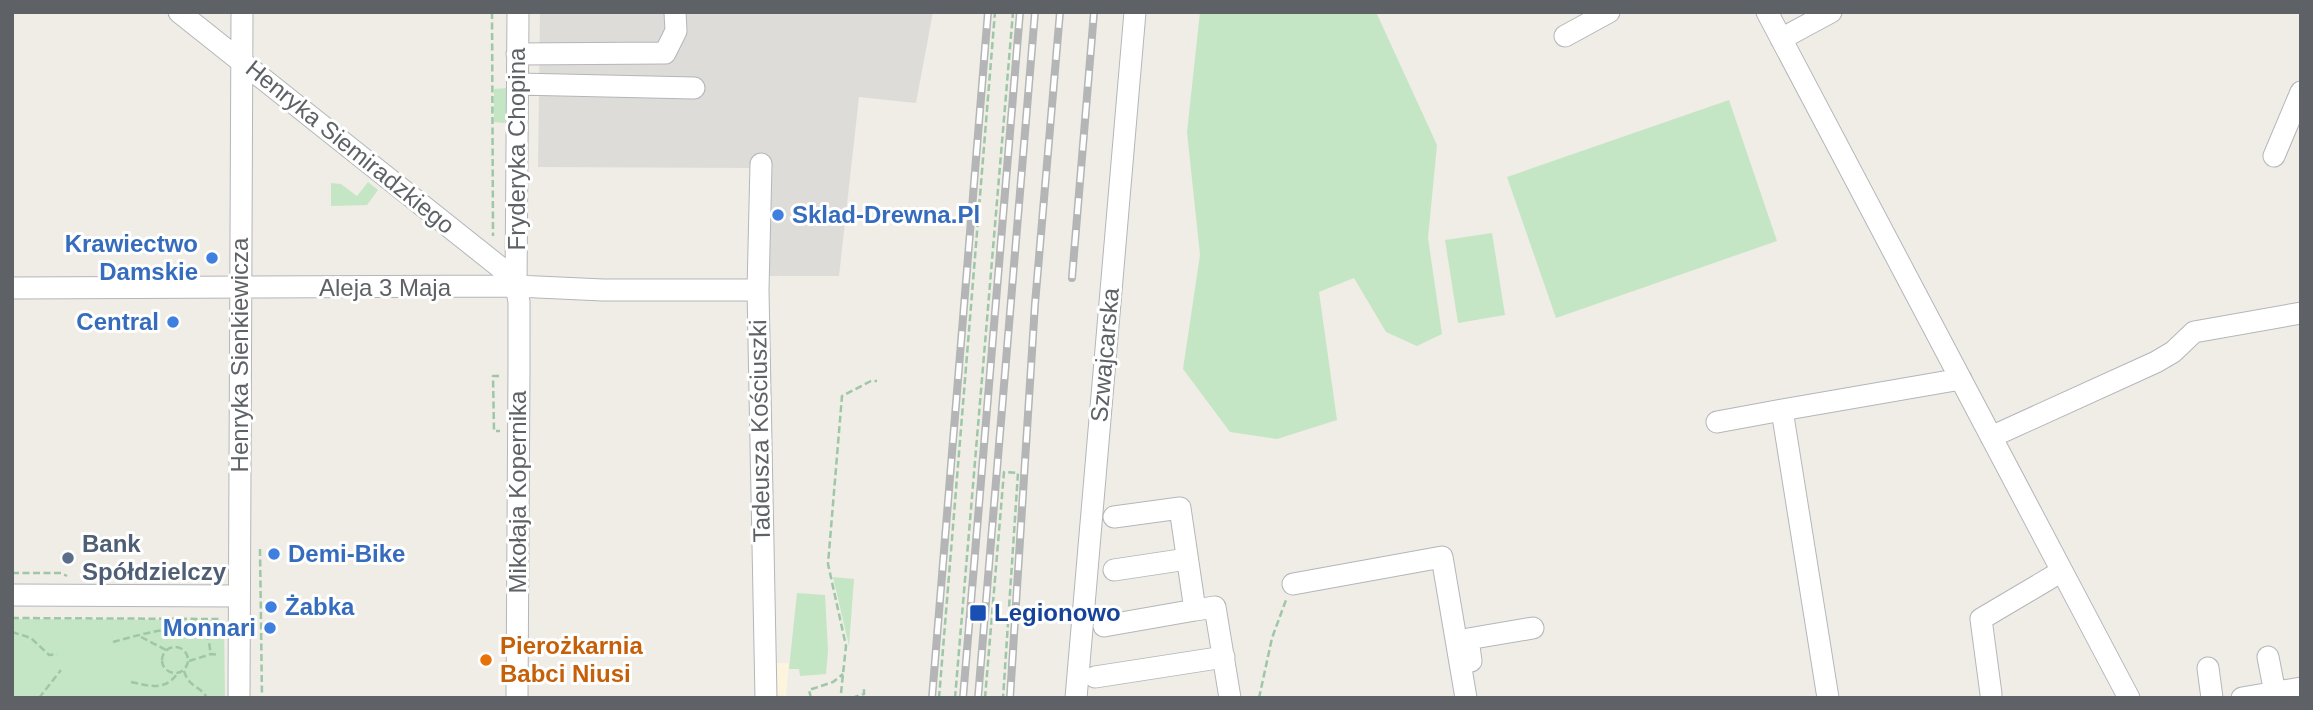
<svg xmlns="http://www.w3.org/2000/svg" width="2313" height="710" font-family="Arial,sans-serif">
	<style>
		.commercial { fill: #fdf4de }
		.industrial { fill: #dedcd8 }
		.green { fill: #c5e6c4 }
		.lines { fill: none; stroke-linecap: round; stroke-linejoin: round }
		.minor-casing { stroke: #b3b6ba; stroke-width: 23 }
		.path { stroke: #9dc7a7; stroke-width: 2.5; stroke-dasharray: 7 3.5; stroke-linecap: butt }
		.minor { stroke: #fff; stroke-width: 21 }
		.rail-casing { stroke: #b4b5b6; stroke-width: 8 }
		.rail { stroke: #fff; stroke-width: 5; stroke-dasharray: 16; stroke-linecap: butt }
		.shop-dot { fill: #3f7fe0; stroke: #fff; stroke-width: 2.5 }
		.service-dot { fill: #5c6f8a; stroke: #fff; stroke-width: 2.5 }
		.transit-dot { fill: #1a4fb4; stroke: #fff; stroke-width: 2.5 }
		.food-dot { fill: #e8710a; stroke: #fff; stroke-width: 2.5 }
		.labels { text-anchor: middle; stroke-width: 6; stroke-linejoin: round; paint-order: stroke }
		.street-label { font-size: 24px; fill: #5e6266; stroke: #fff }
		.shop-label { font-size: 24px; font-weight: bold; fill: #366cbe; stroke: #fff; text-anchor: start }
		.service-label { font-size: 24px; font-weight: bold; fill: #4e5e75; stroke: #fff; text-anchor: start }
		.transit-label { font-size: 24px; font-weight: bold; fill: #164399; stroke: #fff; text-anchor: start }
		.food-label { font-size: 24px; font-weight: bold; fill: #c56008; stroke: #fff; text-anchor: start }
	</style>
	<rect width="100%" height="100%" fill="#efede6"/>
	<path class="commercial" d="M773,663H789L786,696L773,695Z"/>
	<path class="industrial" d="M540,12H933L916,103L859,97L839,276H765L754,168L538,167Z"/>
	<path class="green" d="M1200,12H1376L1437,145L1428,238L1442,334L1417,346L1386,332L1354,278L1319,292L1337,420L1277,439L1230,432L1183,369L1200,255L1187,132Z
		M508,88V120L504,123L494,122V89Z
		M1729,100L1777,241L1556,318L1507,177Z
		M368,182L378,190L367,205L331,206V183L341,184L357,196Z
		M1492,233L1505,315L1458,323L1445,240Z
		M833,577L854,579L849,646Z
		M797,593L825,595L828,650L826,674L800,676L799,669H789Z
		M12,619L224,620L225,698H12Z"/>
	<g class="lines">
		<g class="minor-casing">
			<path id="minor" d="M179,12L506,272L516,286
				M1767,12L2129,698
				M1565,36L1609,12
				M1781,39L1831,12
				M517,54L665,53L676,31L675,12
				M518,84L694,88
				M2274,156L2301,92
				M761,164L758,290L766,698
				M12,288L516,286L603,290H758
				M1717,422L1782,410
				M1991,437L2156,362L2173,352L2194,332L2301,313
				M1114,517L1180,508L1195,610L1215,607L1230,698
				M1114,570L1187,559
				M1293,584L1442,557L1466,698
				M12,595L239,596
				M1104,626L1195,610
				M2268,657L2275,693
				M1471,661L1468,639L1533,628
				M2208,668L2212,698
				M1095,677L1224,657
				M1991,694L1981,619L2062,571
				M239,698L242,12
				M517,698L519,367V302L516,286L518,12
				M1076,698L1135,12
				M1828,698L1782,410L1961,379
				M2242,698L2301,688"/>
		</g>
		<path class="path" d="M492,12L493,236
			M499,376H493L494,431H500
			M260,549L262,698
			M12,573H61L67,576
			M84,576L88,572L220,573
			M12,618L222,619
			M12,632L31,638L49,655L57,654
			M141,637L166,650
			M113,642C131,637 189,620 204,633C210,638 209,647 211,654
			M162 660a13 13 0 1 1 26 0a13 13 0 1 1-26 0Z
			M189,661L211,654L219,655
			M184,671C189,688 200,685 207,698
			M131,682C149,686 165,691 177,674
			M841,693L846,646L828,564L842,396L871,381H877
			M39,698L61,670
			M811,698L809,690L833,682L843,674
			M852,698L864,694V687
			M939,698L995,12
			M955,698L1013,12
			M985,698L1004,472L1018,473L1003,698
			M1259,698L1272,638L1286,600"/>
		<use href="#minor" class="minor"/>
		<g class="rail-casing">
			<path id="rail" d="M1072,278L1094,12
				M932,698L988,12
				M963,698L1020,12
				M978,698L1035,12
				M1010,698L1035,304L1060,12"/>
		</g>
		<use href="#rail" class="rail"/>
	</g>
	<g class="shop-dot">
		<circle cx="778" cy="215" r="7"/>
		<circle cx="212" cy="258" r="7"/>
		<circle cx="173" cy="322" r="7"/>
		<circle cx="274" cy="554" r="7"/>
		<circle cx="271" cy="607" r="7"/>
		<circle cx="270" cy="628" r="7"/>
	</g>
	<circle class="service-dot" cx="68" cy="558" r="7"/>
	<rect class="transit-dot" x="969" y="604" width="18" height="18" rx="3.5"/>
	<circle class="food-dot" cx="486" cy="660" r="7"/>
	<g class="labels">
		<g class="street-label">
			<text transform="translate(350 147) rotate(39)" y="8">Henryka Siemiradzkiego</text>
			<text transform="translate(517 149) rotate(-90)" y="8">Fryderyka Chopina</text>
			<text x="385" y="296">Aleja 3 Maja</text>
			<text transform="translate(240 355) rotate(-90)" y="8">Henryka Sienkiewicza</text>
			<text transform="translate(1105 355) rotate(-85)" y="8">Szwajcarska</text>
			<text transform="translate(760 431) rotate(-91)" y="8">Tadeusza Kościuszki</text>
			<text transform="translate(518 492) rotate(-90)" y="8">Mikołaja Kopernika</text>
		</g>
		<g class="shop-label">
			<text x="792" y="223">Sklad-Drewna.Pl</text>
			<text x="198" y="252" text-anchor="end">Krawiectwo<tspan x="198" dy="28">Damskie</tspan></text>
			<text x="159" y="330" text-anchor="end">Central</text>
			<text x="288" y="562">Demi-Bike</text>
			<text x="285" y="615">Żabka</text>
			<text x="256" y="636" text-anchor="end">Monnari</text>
		</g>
		<g class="service-label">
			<text x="82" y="552">Bank<tspan x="82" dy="28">Spółdzielczy</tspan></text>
		</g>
		<g class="transit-label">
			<text x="994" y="621">Legionowo</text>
		</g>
		<g class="food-label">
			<text x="500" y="654">Pierożkarnia<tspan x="500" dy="28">Babci Niusi</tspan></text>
		</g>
	</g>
	<rect width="2313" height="710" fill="none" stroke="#5e6266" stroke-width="28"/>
</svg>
